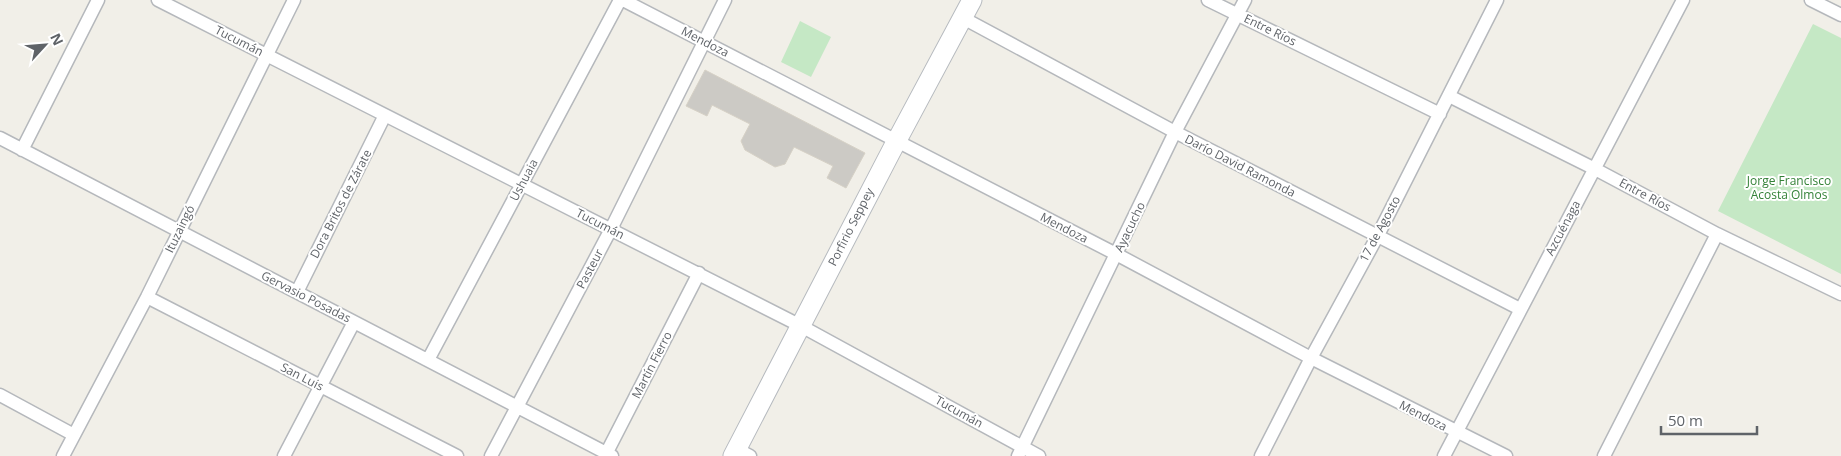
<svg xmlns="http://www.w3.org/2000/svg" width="1841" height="456" font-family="'Open Sans',sans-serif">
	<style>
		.green { fill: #c5e8c5 }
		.building { fill: #cccac5; stroke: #d6d1c6 }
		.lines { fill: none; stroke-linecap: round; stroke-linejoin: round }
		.street-casing { stroke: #b5b8bc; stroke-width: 15 }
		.secondary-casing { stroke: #b6babf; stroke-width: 21 }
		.street { stroke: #fff; stroke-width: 12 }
		.secondary { stroke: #fff; stroke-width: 19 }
		.labels { text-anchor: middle; stroke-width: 4; stroke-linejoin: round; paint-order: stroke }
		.street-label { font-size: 12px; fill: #5f6368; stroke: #fff }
		.park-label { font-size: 12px; fill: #348238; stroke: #fff }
	</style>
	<rect width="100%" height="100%" fill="#f1efe8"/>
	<path class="green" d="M800,21L831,37L811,77L781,62Z
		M1813,24L1841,38V274L1718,211Z"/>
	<path class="building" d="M705,70L865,153L846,188L827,178L833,166L794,147L785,164L775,167L745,150L741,141L750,124L712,105L707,116L686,106Z"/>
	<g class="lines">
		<g class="street-casing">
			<path id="street" d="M158,0L801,326L1039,456
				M623,0L1116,254L1311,358L1506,456
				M1208,0L1440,114
				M1811,0L1841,15
				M963,18L1175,132L1520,309
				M1449,96L1595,169L1717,234L1841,294
				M0,138L612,456
				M22,150L98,0
				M297,292L385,115
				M147,297L457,456
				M428,360L620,0
				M0,395L74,435
				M737,449L750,456
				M63,456L147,297L294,0
				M284,456L354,322
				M491,456L611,229L725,0
				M605,456L699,273
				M1018,456L1175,132L1245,0
				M1261,456L1311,358L1377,237L1497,0
				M1444,456L1683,0
				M1604,456L1717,234"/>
		</g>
		<g class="secondary-casing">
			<path id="secondary" d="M733,456L896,142L972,0"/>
		</g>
		<use href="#street" class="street"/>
		<use href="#secondary" class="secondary"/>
	</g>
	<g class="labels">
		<g class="street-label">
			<text transform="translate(1270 30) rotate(26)" y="4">Entre Ríos</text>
			<text transform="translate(239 41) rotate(27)" y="4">Tucumán</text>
			<text transform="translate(705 42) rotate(27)" y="4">Mendoza</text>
			<text transform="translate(1240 166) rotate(27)" y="4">Darío David Ramonda</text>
			<text transform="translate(524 180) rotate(-62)" y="4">Ushuaia</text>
			<text transform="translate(1645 195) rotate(28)" y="4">Entre Ríos</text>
			<text transform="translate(341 204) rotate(-63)" y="4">Dora Britos de Zárate</text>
			<text transform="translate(600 224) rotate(27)" y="4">Tucumán</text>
			<text transform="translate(851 227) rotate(-63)" y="4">Porfirio Seppey</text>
			<text transform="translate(1130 227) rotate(-64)" y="4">Ayacucho</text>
			<text transform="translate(1064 228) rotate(27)" y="4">Mendoza</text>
			<text transform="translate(1563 228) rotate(-62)" y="4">Azcuénaga</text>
			<text transform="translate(180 229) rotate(-64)" y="4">Ituzaingó</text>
			<text transform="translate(1380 229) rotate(-62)" y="4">17 de Agosto</text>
			<text transform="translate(590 269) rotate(-62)" y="4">Pasteur</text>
			<text transform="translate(306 297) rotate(27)" y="4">Gervasio Posadas</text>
			<text transform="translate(652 365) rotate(-63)" y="4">Martín Fierro</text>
			<text transform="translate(302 377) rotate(27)" y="4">San Luis</text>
			<text transform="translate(959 412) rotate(29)" y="4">Tucumán</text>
			<text transform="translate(1423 416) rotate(27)" y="4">Mendoza</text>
		</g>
		<g class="park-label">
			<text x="1789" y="185">Jorge Francisco<tspan x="1789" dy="14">Acosta Olmos</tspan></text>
		</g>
	</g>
	<g transform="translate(45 45) rotate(64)" stroke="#ffffff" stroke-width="4" paint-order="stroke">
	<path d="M0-4L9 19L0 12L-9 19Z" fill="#5f6368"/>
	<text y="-8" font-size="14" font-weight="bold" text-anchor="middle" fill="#5f6368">N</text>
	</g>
	<path d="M1661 426v8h96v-8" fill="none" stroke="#5f6368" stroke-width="2.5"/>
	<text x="1668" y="426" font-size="15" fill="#5f6368" stroke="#ffffff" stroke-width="4" paint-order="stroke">50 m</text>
</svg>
